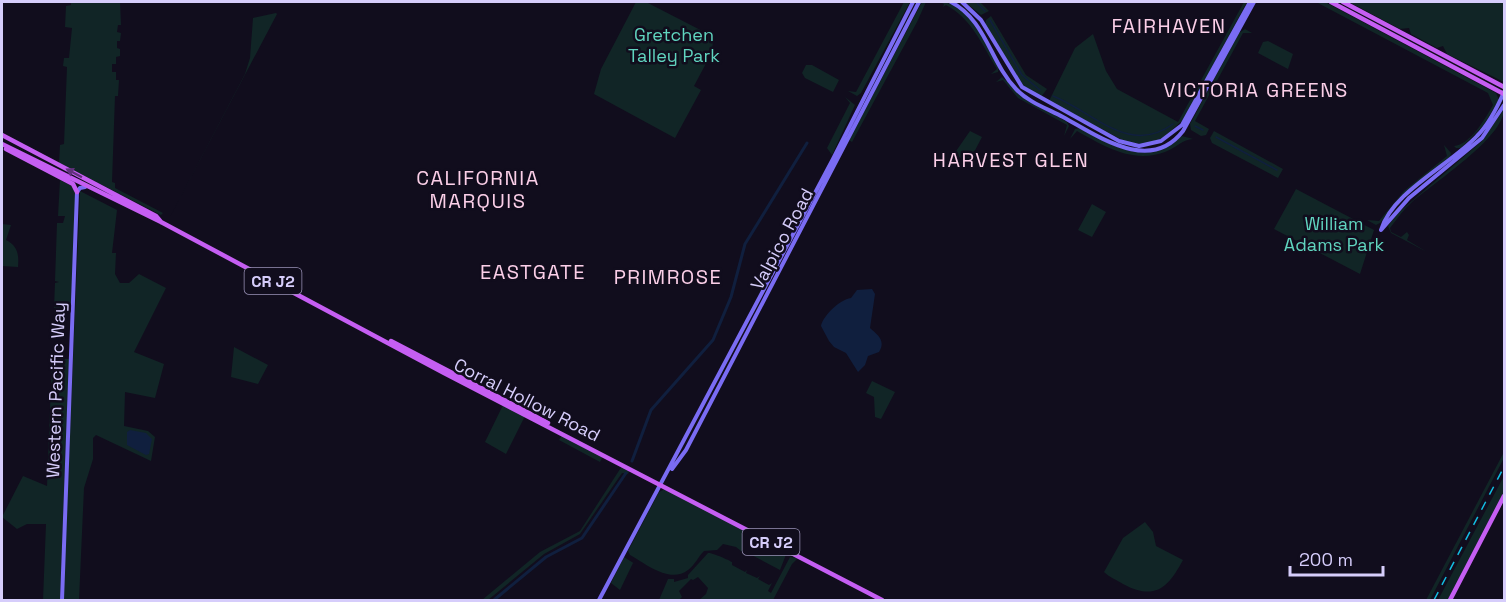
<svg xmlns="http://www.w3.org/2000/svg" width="1506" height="602" font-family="'Space Grotesk',sans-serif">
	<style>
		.green { fill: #112526 }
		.water { fill: #101f3e }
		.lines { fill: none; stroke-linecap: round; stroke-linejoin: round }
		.stream { stroke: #101f3e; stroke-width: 1.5 }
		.canal { stroke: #101f3e; stroke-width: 3 }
		.secondary { stroke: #7a6cf3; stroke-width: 4 }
		.primary { stroke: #c55ef2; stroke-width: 4.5 }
		.rail { stroke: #13bee2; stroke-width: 1.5; stroke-dasharray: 9 8; stroke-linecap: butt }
		.oneway { fill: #62317d }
		.labels { text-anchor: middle; stroke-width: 5; stroke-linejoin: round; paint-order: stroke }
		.shield { fill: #110d1d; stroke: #9b93b8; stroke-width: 1.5 }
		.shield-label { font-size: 16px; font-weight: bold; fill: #d6cdfb }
		.park-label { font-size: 18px; fill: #60d4bf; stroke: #110d1d }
		.street-label { font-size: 18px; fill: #d6cdfb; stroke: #110d1d }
		.neighbourhood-label { font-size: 20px; letter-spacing: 1.5px; fill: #fbcfe8; stroke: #110d1d }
	</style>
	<rect width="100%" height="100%" fill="#110d1d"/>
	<path class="green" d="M71,2H120L121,25H118L117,32L121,33L120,41H117V48L120,49V56L116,57V64H112V72H116V80H119L118,96H115L112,182L115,183V188L163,213L161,215L59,163L60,145L64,144L67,67L63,66L64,58H69L72,28L65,27L66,6L71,5Z
		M636,2H646L714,37L711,54L694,86L701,90L675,138L594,94L601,69Z
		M904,2H910L861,93L857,96L848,91L856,92Z
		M922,2H926L917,22L852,142L849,140Z
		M940,2C970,1 986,45 999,67L998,72L991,74L997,69C982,45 972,19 946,5L943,7L944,4Z
		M965,2H980L989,11L981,15Z
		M1244,2H1247L1184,119L1162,139L1143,144L1126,142L1049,101L1075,48L1093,34L1106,71L1117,89L1178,122Z
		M1316,2H1325L1496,93L1499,100L1483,126L1461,148H1456L1454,146C1470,145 1485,119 1493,105L1488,93Z
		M1349,2H1504V82L1447,54L1443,46L1437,48L1411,34L1409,28L1400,29Z
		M276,13L277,14L170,217L245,74L250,58L253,18Z
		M991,16L1026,75L1047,89L1041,97L1024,87L985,25L986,20Z
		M1245,29L1252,33H1243L1195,121L1209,129L1206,135L1201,136L1191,130L1190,124L1239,33Z
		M1268,41L1293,54L1288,69L1258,53L1263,42Z
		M806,65H812L839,80L833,92L805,78L802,73Z
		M1002,77L1031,102L1067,122L1069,126L1064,136L1067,125L1018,98L1003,80L996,82Z
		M845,97L855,105L832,155L827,148L850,103Z
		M1504,109C1504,138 1433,183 1411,203C1403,210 1397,219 1390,228L1391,232L1401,237L1407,232L1409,235L1407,240L1427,252L1391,233L1388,226L1398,213L1482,141Z
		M1079,128C1118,148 1142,166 1182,136L1193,139C1183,139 1176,148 1165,152C1132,164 1104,146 1077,131L1070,139L1075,129Z
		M970,131L982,137L971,158L966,161L954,154Z
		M1214,131L1283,169L1278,178L1212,143L1210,138Z
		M1444,145L1451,153L1450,157L1405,194L1380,223L1376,225L1367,220L1379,221L1404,191L1447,156Z
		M60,180L74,187L76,192L71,308H54L55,283L59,282L55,281L57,223H63L65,216H58Z
		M1296,189L1374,230L1360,274L1274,229Z
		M80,191L117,210L112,253H116L115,274L120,283H129L139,274L166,288L134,352L164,364L155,398L125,392L124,426L148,431L155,437L151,461L96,435L93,438V459L84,488L79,600H63Z
		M1092,204L1106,212L1092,237L1078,230Z
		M2,224L11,225L6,240C18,246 19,255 18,267L2,266Z
		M234,347L268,365L258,384L231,377Z
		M52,358L69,359L60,600H43L46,524H27L17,529L2,517L23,476L47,486Z
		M872,381L895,392L881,419L875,417L874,397L866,393Z
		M503,405L525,416L506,454L485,442Z
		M562,435L603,456L600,462L559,440Z
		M1504,452V458L1430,600H1426Z
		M622,466L630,470L628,474L622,473L580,534L544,554L488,600H482L540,552L580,531Z
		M1504,476V492L1448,600H1438Z
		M665,489L787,552L780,570L748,553L746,555L736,547L723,544L717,550L704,551C698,557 695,565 688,570C670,584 646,564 630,555L628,551L659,492Z
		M1145,522L1153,532L1156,546L1183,560C1168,588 1155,601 1123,584C1117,580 1109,577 1104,572L1123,538Z
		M708,553C711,552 729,560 732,562V565L745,572L747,570L746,573L757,578L760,576L758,579L769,585L772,583L768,591L771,593L790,557L798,558L792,564L773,600H699L706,594L708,588L698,577L693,580L691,579L679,591L682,597L680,599L659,600L668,579H674V582L688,578V575Z
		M624,557L635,564L633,563L620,590L611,583Z"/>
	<path class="water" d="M872,289L875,294L870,328C878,335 886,341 879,352L868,356L865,365L858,372L846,353L834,347L829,341L821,326C823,316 839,300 851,298L857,290Z
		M130,430L146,433L152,439L149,454L146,455L127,445V432Z"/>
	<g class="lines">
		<path class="stream" d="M976,2L985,11
			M990,20L1022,75L1040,90
			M1053,96C1095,113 1129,156 1173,124
			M1195,126L1203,130
			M1216,137L1277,170"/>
		<path class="canal" d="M632,461L651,410L713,340L731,297L745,244L807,143
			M494,600L546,557L582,538L626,473"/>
		<path class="secondary" d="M951,2C986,20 990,62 1016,89C1028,102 1048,109 1063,117C1098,136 1150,174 1183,131L1254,2
			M962,2L981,20L1022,87L1119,141L1139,146L1161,141L1182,125L1250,2
			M1381,230C1392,192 1450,165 1477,136C1489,124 1497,108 1504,92
			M1381,230L1409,198L1482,138L1504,105
			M672,469L686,450L919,2
			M62,600L77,192L80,188L85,187
			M599,600L833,159L913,2"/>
		<path class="primary" d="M1331,2L1504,94
			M1343,2L1504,87
			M2,135L156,216L161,222
			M2,144L161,222L444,373L882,600
			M6,149L73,184L77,192
			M391,341L548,423
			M1450,600L1504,496"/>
		<path class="rail" d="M1434,600L1504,467"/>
	</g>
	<defs><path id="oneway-solid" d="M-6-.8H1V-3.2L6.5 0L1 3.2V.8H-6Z" transform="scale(1.5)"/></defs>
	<use class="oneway" href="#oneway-solid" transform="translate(74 173) rotate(-152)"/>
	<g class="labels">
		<g class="shield">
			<rect x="244.5" y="268" width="57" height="26" rx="4.5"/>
			<rect x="742.5" y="529" width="57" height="26" rx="4.5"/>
		</g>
		<g class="shield-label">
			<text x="273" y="287">CR J2</text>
			<text x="771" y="548">CR J2</text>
		</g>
		<g class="park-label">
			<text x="674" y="41">Gretchen<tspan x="674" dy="21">Talley Park</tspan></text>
			<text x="1334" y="230">William<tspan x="1334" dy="21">Adams Park</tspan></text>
		</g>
		<g class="street-label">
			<text transform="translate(782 239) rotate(-62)" y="6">Valpico Road</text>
			<text transform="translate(56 390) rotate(-88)" y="6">Western Pacific Way</text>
			<text transform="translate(527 400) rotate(27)" y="6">Corral Hollow Road</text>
		</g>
		<g class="neighbourhood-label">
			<text x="1169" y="33">FAIRHAVEN</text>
			<text x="1256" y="97">VICTORIA GREENS</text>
			<text x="1011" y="167">HARVEST GLEN</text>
			<text x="478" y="185">CALIFORNIA<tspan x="478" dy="23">MARQUIS</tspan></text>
			<text x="533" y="279">EASTGATE</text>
			<text x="668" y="284">PRIMROSE</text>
		</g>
	</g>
	<rect width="1506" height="602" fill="none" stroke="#d6cdfb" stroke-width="6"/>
	<path d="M1290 566v9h93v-9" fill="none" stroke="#d6cdfb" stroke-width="3"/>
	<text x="1299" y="566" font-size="18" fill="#d6cdfb" stroke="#110d1d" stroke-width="4.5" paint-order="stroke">200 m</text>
</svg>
